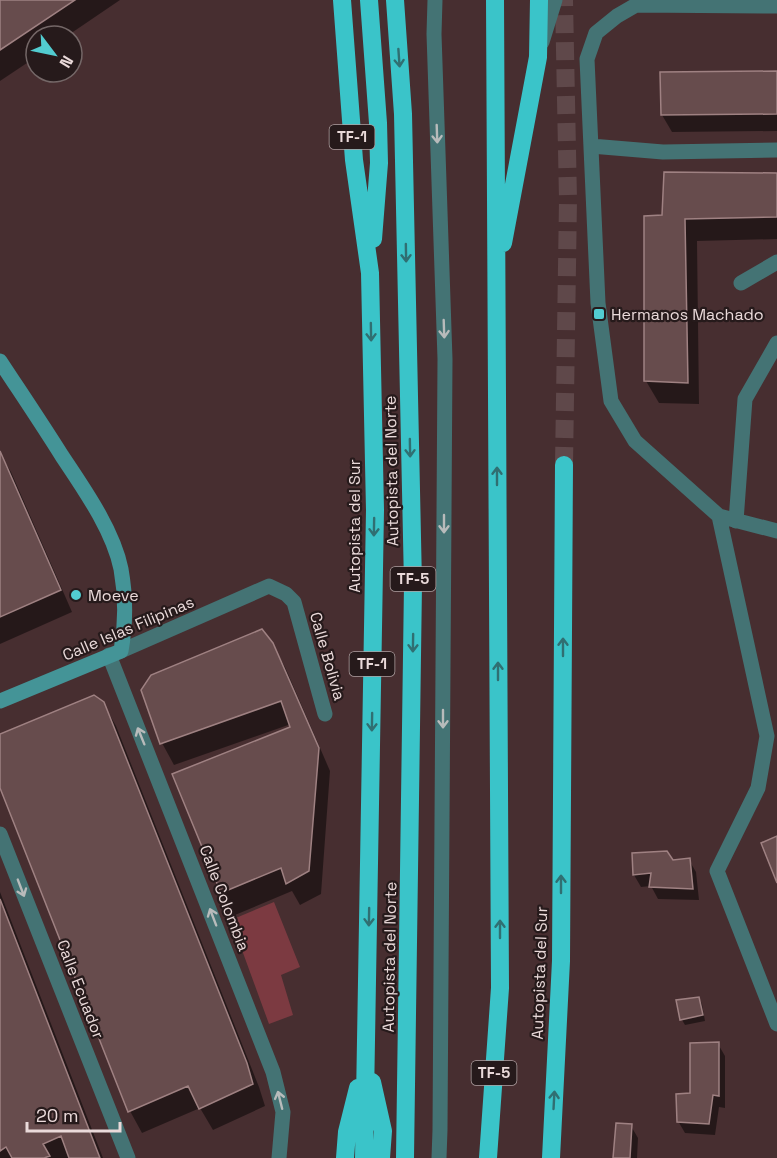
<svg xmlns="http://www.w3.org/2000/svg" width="777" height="1158" font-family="'Space Grotesk',sans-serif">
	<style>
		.green { fill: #7c3a41 }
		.shadow { fill: #0007 }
		.building { fill: #674c4d; stroke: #9f8182; stroke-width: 1.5 }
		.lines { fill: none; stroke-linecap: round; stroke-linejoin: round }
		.highway-tunnel { stroke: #5f484a; stroke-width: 18; stroke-dasharray: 18 9; stroke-linecap: butt }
		.lane { stroke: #447374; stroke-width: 15 }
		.street { stroke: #447374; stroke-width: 15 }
		.secondary { stroke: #449497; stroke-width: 15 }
		.highway { stroke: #3ac4c9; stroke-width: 18 }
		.oneway { stroke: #306f72 }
		.oneway2 { stroke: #b8bbbb }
		.poi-dot { fill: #52ccd0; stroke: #261a1b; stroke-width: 2 }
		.labels { text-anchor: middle; stroke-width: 4.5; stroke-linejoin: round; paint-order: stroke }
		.shield { fill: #261a1b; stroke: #afa0a1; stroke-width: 1.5 }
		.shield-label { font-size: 15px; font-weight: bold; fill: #eadada }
		.poi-label { font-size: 16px; fill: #eadada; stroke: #261a1b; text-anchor: start }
		.street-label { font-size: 16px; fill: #eadada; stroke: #261a1b }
	</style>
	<rect width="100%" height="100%" fill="#472e30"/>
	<path class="green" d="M274,902L300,967L281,975L293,1015L269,1024L231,920Z"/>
	<path class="shadow" d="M0,0H120L67,36H36V57L0,81Z
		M777,72V131L672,132L662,115Z
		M777,174V239L697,241L699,404L659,403L646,381L663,217Z
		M0,454L11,472L72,612L0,644Z
		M272,644L285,667L330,771L321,894L300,905L292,891L235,915L223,893L174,774L292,728L291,724L174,765L162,743Z
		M103,703L116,726L259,1087L265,1106L213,1130L200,1108L142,1133L130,1111L0,784V736Z
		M689,860L696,872L699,900L658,899L651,886L641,887L634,875L672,862Z
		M0,892L103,1158H0Z
		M699,998L702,1004L705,1021L685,1025L682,1020L678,1001Z
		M718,1044L725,1056V1108L719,1107L715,1135L685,1133L678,1121Z
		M631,1126L638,1138L637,1158H614Z"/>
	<path class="building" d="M0,0H75L0,50Z
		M777,71V114L661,115L660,72Z
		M664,172L777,173V217L685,219L688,383L644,381V216L662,215Z
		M0,451L61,590L0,617Z
		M262,629L273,643L319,748L309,871L286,884L281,868L221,893L172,774L290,727L281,701L160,744L141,690L151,675Z
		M94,695L104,702L247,1063L253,1084L199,1109L188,1086L128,1112L0,788V734Z
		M777,836V883L761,843Z
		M667,851L673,860L690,858L693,889L649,887L651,873L633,875L632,853Z
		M0,899L100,1158H69L61,1136L43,1144L50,1156L44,1158H12L6,1147L0,1151Z
		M699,997L703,1015L680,1020L676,1000Z
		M719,1042V1096L713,1095L709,1124L677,1122L676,1094L690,1093V1043Z
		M616,1123L632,1124L630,1158H613Z"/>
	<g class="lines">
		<path class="highway-tunnel" d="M564,465L568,200L564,0"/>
		<path class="lane" d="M435,0L434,34L445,359L440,1130L439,1158
			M542,42L555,0"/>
		<path class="street" d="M777,6L636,5L617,16L596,33L587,59L598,303L611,401L635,441L719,516L777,531
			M591,146L663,152L777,150
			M741,283L777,262
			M719,516L767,736L758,788L717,871L777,1024
			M736,521L745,399L777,343
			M121,651L269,586L286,594L294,602L325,714
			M109,655L273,1072L283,1112L279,1158
			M0,834L128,1158"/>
		<path class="secondary" d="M0,361C21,393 42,424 62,456C84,489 113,530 121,569C126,597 126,623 121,651L0,701"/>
		<path class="highway" d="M342,0L354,160L370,273L375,510L364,1158
			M369,0L378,123L379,163L373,239
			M395,0L403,114L413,584L405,1158
			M503,243L538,57L539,0
			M372,1082L383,1131L381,1158
			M345,1158L347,1132L358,1088
			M488,1158L500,988L495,0
			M551,1158L561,961L564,465"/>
	</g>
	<defs><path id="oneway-shaft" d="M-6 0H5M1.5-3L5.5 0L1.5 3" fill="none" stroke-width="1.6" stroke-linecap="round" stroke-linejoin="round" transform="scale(1.5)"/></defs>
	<g class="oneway">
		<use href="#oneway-shaft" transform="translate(399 58) rotate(86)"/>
		<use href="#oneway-shaft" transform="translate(406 253) rotate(89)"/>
		<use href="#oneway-shaft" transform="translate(371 332) rotate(89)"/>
		<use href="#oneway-shaft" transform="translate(410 448) rotate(89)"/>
		<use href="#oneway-shaft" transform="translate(497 476) rotate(-90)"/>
		<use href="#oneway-shaft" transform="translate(374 527) rotate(91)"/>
		<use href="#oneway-shaft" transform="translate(413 643) rotate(91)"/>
		<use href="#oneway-shaft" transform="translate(563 647) rotate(-90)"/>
		<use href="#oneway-shaft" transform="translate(498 671) rotate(-90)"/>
		<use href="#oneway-shaft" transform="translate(372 722) rotate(91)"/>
		<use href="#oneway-shaft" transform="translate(561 884) rotate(-90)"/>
		<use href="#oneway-shaft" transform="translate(369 917) rotate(91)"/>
		<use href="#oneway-shaft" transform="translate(500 929) rotate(-90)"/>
		<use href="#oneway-shaft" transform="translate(554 1100) rotate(-87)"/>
	</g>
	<g class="oneway2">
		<use href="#oneway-shaft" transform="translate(437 134) rotate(88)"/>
		<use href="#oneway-shaft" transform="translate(444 329) rotate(88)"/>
		<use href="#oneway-shaft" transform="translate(444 524) rotate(90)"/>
		<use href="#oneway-shaft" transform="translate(443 719) rotate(90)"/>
		<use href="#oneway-shaft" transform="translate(141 736) rotate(-112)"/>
		<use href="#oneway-shaft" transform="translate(21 888) rotate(69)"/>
		<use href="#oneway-shaft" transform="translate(213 917) rotate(-111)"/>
		<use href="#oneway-shaft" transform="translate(280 1100) rotate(-104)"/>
	</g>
	<g class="poi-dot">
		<rect x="593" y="308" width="12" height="12" rx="3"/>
		<circle cx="76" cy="595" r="6"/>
	</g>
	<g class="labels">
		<g class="shield">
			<rect x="329.5" y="125" width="45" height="24" rx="4.5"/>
			<rect x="390.5" y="567" width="45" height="24" rx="4.5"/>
			<rect x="349.5" y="652" width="45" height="24" rx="4.5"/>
			<rect x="471.5" y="1061" width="45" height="24" rx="4.5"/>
		</g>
		<g class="shield-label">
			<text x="352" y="142">TF-1</text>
			<text x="413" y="584">TF-5</text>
			<text x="372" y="669">TF-1</text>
			<text x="494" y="1078">TF-5</text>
		</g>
		<g class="poi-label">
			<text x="611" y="320">Hermanos Machado</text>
			<text x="88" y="601">Moeve</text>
		</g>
		<g class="street-label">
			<text transform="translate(391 471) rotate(-91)" y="6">Autopista del Norte</text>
			<text transform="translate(354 526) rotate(-90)" y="6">Autopista del Sur</text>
			<text transform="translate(128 628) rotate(-23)" y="6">Calle Islas Filipinas</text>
			<text transform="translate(328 656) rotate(74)" y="6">Calle Bolivia</text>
			<text transform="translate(225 898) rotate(69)" y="6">Calle Colombia</text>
			<text transform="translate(389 957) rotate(-89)" y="6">Autopista del Norte</text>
			<text transform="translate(539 973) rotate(-88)" y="6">Autopista del Sur</text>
			<text transform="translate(81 989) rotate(69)" y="6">Calle Ecuador</text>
		</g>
	</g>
	<g transform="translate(54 54) rotate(122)"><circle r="28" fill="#261a1b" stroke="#746767" stroke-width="1.5"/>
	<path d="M0-4.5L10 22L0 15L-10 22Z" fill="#52ccd0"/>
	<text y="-9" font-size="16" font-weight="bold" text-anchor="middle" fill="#eadada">N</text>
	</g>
	<path d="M27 1122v9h93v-9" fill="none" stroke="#eadada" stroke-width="3"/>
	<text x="36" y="1122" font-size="18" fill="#eadada" stroke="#261a1b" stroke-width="4.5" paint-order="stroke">20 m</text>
</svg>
